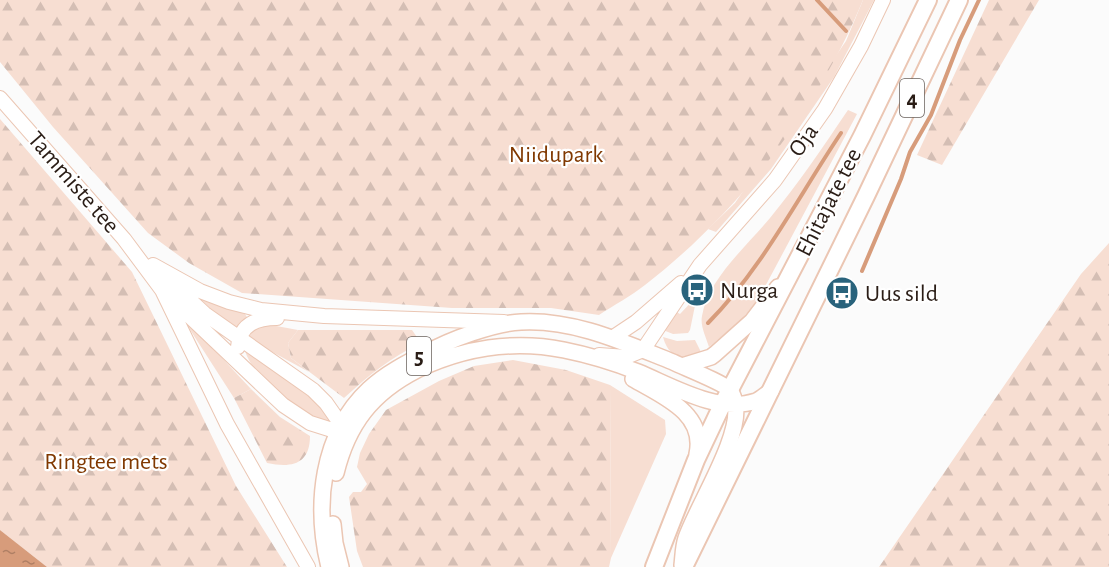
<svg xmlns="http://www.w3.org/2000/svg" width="1109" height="567" font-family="'Alegreya Sans',sans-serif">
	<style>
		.green { fill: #f7ded2 }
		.forest { fill: url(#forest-firs) }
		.water { fill: url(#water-ripples) }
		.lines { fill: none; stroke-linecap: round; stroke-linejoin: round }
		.stream { stroke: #d79c7b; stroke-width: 4 }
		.secondary-casing { stroke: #ebc6b3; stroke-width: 16 }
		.primary-casing { stroke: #ebc6b3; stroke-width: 18 }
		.highway-casing { stroke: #ebc6b3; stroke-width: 20 }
		.secondary { stroke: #fff; stroke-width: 14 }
		.primary { stroke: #fff; stroke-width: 15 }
		.highway { stroke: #fff; stroke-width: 16 }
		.labels { text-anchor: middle; stroke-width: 4.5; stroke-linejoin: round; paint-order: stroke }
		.shield { fill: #fff; stroke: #6a615c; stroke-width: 1.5 }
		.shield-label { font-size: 22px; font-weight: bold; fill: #2a1d16 }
		.street-label { font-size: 24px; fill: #2a1d16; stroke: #fff }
		.park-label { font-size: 24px; fill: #803800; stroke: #fff }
		.poi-label { font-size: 24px; fill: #2a1d16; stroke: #fff; text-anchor: start }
	</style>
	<defs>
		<pattern id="forest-firs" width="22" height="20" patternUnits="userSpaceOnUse" patternTransform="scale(1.5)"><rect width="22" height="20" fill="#f7ded2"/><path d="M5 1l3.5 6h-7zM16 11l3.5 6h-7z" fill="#d4beb4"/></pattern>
		<pattern id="water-ripples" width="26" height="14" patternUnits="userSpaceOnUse" patternTransform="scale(1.5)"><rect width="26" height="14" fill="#d79c7b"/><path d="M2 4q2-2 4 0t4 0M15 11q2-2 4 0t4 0" fill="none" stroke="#af7f64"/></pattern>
	</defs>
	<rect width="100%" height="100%" fill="#fbfbfb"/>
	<path class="green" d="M863,0H874L834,77L771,169L716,232L708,229L735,203L846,41Z
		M848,110L857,114L759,298L742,319L709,347C706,337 700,326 702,316C708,279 747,246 770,218C798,184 823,147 848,110Z
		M192,295L245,314L247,317L237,330Z
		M697,296L690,330L688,333L673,334L663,330L675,311L680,314Z
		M178,311L251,389L234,398Z
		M271,325L298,330L288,343L291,358L309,372L252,341L249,337L254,329Z
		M663,337L677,341L695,340L703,356C684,360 669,359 663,337Z
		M245,351L316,399L329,417L328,422C320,419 312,418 305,414C285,402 252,374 245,351Z
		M610,385L665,420L666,434L611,558Z"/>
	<path class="forest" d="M0,0H863C818,109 738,213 645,285C631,296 614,305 599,315L551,308H452L242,293L189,263L148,233L53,127L0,62Z
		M989,0H1039L942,165L917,155Z
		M0,119L132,272L236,486L287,567H47L0,530Z
		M1109,243V567H879L1081,274Z
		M298,330H412L421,343C391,357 368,376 344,398L291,358L288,343Z
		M513,360L566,370L610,385L611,558L609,567H363L357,551L349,497L353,492H361L367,484L357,467L360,453L369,434L386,410L439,381L474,366Z
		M251,389L280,417L310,436C310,465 291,468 267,463L234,398Z"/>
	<path class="water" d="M0,530L47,567H0Z"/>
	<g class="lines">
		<path class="stream" d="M817,0L846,31
			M862,271L901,179L910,152L931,115L960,40L979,0
			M708,323C762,269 798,197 841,133"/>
		<g class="secondary-casing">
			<path id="secondary" d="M0,98L124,239L162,290L227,424L308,567
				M153,265L200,291L229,302L261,310L324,316L504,322
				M165,277L205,314L313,390L326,403L347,433
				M167,295L283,405L310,423L348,435
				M612,338L636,322L681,283
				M238,347C240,324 257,318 277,318
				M599,355L626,357L643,350L700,265L775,180L825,109L861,46L883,0"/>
		</g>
		<g class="primary-casing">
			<path id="primary" d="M682,366L711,357L715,354L752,321L778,287
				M633,379C662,396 706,413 697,454
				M336,473C348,424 372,393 417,370C463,348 514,340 564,350C589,355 615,363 638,372C672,386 718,414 756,401C761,399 766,394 771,391
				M333,524L335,543L341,567
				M329,567C314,506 321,434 369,389C385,374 406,363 426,353C449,340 494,323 521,322C574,319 625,343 673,362C683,367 724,383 730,390C732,393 735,400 735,403C743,435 697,506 686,538C683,547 683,557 682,565"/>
		</g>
		<g class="highway-casing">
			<path id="highway" d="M654,567L696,460L723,403L862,136L928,0
				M684,567L866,196L959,0"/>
		</g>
		<use href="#secondary" class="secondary"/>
		<use href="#primary" class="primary"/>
		<use href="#highway" class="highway"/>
	</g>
	<defs>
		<g id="bus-disc" transform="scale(1.725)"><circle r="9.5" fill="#29637c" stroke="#fff"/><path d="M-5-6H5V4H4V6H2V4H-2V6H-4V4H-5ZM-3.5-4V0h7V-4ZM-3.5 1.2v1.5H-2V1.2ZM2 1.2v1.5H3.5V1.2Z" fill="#fff"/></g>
	</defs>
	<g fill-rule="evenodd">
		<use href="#bus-disc" x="697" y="290"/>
		<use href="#bus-disc" x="842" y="293"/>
	</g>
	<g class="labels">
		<g class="shield">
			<rect x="900" y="79" width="24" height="38" rx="4.5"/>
			<rect x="407" y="337" width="24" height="38" rx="4.5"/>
		</g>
		<g class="shield-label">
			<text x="912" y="106">4</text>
			<text x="419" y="364">5</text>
		</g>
		<g class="street-label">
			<text transform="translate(803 140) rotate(-55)" y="8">Oja</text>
			<text transform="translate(74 182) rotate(49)" y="8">Tammiste tee</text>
			<text transform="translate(828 202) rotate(-63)" y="8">Ehitajate tee</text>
		</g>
		<g class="park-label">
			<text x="556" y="162">Niidupark</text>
			<text x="106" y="469">Ringtee mets</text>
		</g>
		<g class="poi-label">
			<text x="720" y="298">Nurga</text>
			<text x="865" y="301">Uus sild</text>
		</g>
	</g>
</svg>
